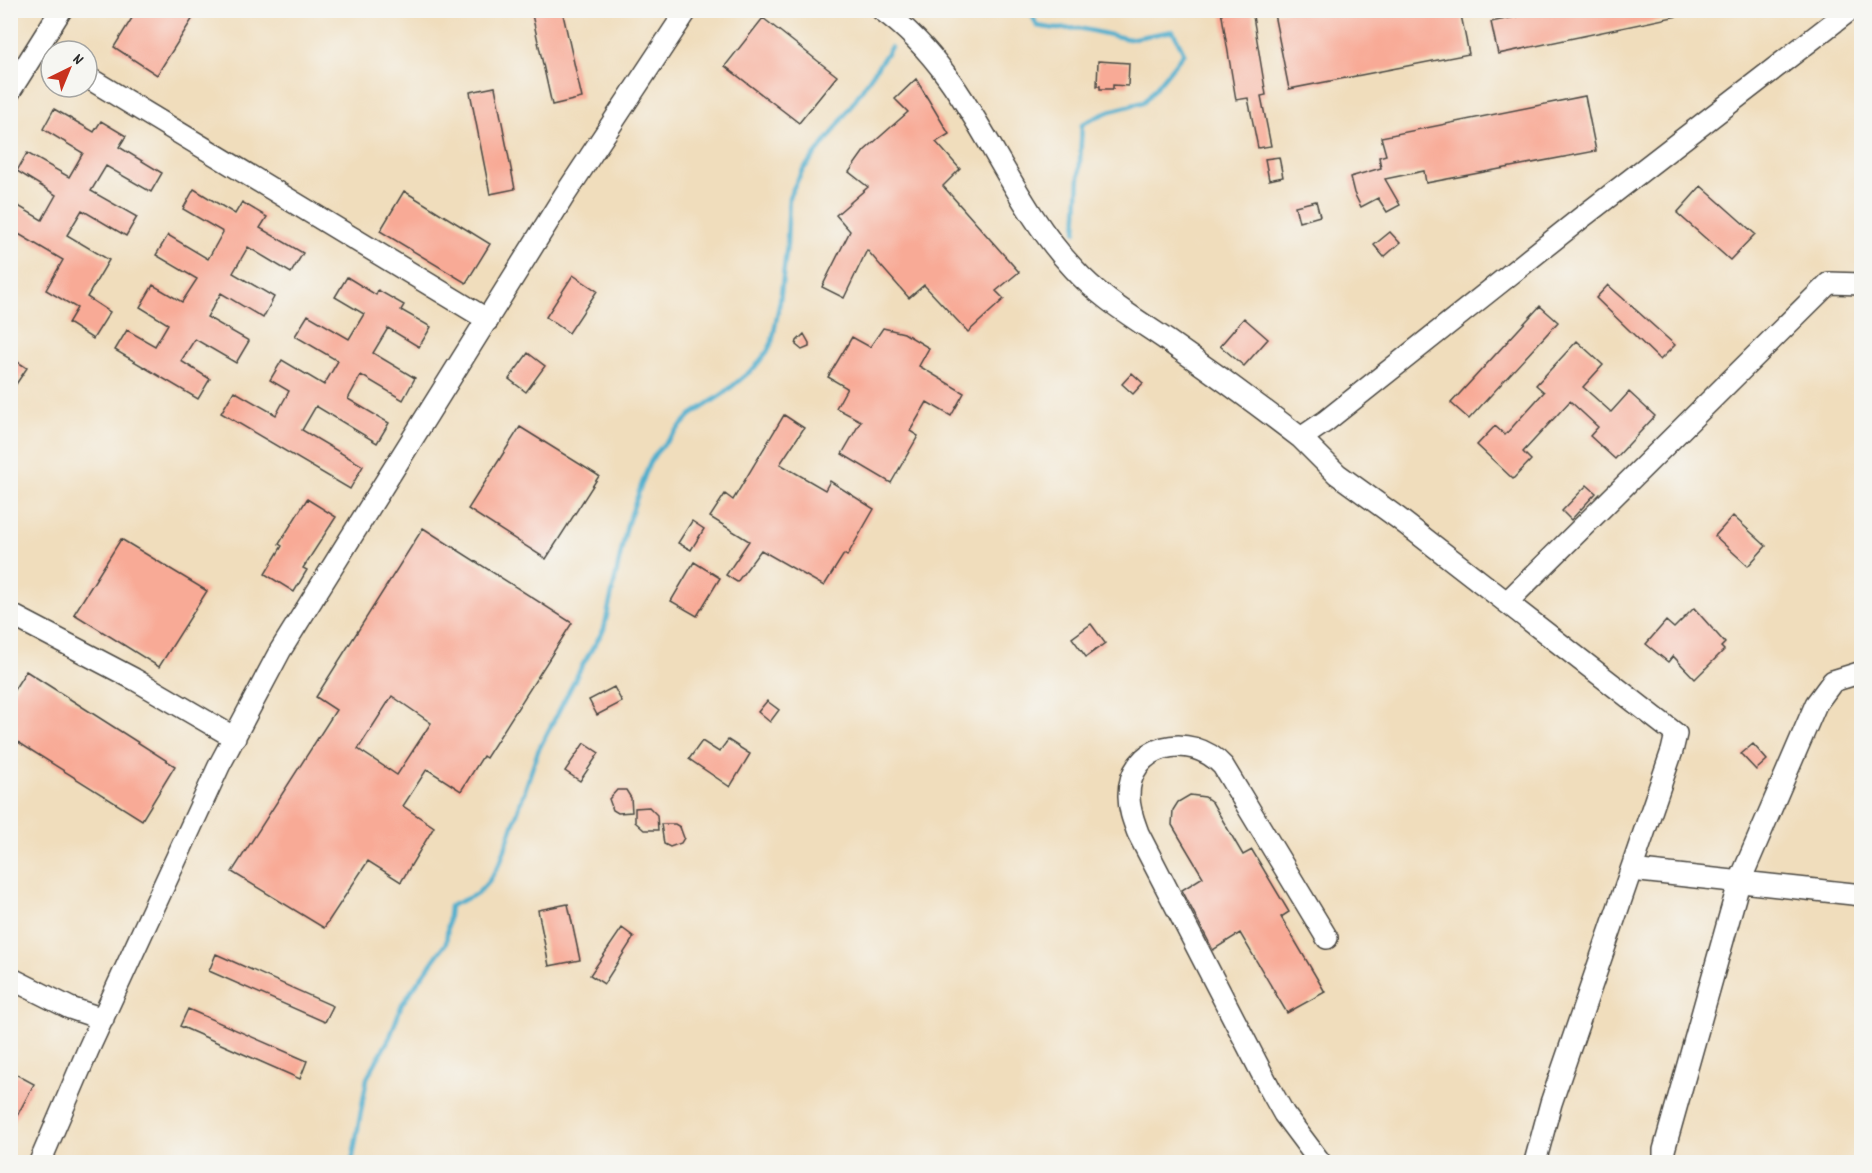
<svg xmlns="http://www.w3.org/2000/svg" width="1872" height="1173" font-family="Dekko,sans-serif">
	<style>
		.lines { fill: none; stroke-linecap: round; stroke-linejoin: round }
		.stream { stroke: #4eaecd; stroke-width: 4.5 }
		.building { fill: #f8aa96; fill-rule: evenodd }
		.minor-casing { stroke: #494641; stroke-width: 24 }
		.minor { stroke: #fff; stroke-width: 21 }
	</style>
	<rect width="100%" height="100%" fill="#f6f6f2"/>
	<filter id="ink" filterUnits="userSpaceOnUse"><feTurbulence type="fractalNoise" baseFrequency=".0167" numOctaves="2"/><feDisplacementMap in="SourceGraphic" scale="12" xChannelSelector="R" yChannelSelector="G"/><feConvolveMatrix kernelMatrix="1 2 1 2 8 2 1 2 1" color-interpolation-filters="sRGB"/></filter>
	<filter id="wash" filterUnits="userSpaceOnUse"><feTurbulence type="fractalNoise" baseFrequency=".008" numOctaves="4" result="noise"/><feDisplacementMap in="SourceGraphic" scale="24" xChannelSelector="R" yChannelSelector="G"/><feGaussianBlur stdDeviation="1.35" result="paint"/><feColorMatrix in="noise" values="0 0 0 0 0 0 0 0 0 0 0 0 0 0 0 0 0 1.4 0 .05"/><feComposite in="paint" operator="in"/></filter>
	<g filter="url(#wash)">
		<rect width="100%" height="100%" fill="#f0ddbc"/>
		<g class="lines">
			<path class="stream" d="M1030,10L1037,26L1057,29L1079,28L1129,39L1173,31L1184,53L1144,102L1110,111L1082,124L1076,232
				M352,1162L367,1078L390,1037L402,1004L446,943L450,906L477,894L489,881L501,861L538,751L582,666L604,629L627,525L649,464L656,453L691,415L723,394L754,368L767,352L772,342L780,301L787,244L789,197L802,171L831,135L891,47"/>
		</g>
		<g id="blocks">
			<path class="building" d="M137,10H198L157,75L114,47Z
				M531,10H562L582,98L552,105Z
				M1221,10H1252L1266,95L1261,96L1271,146L1258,148L1248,98L1236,100Z
				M1292,10H1460L1469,54L1289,89L1274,14Z
				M1548,10H1677L1678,16L1498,54L1491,22Z
				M763,18L837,76L799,123L725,66Z
				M1098,61L1129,63L1128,86L1113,85V89H1100V86H1097Z
				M916,79L949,134L936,142L960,169L943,186L1019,272L996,291L1004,299L968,332L924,285L909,298L867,250L844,298L822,287L850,231L836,215L868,187L849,172L864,151L908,112L895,99Z
				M495,87L515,189L490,194L470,92Z
				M1585,96L1596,151L1426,183L1424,171L1385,179L1400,205L1387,212L1378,198L1361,207L1354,193L1350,177L1381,168L1379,157L1386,155L1381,137Z
				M54,109L94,132L101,121L126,136L119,147L162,173L151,192L106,166L91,191L137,217L126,236L82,210L67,235L109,260L87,297L110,312L93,339L68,323L77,308L46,290L63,260L10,229V201L42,220L56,195L17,171L27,153L69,177L83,153L43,129Z
				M1279,157L1283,177L1269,180L1265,159Z
				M1701,186L1755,234L1730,260L1677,213Z
				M194,189L235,214L242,202L267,217L260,228L303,253L291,273L248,247L233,273L274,297L263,318L221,293L207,317L249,341L236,363L195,339L181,361L210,379L198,399L115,350L127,330L155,346L168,324L140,307L153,285L182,302L197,279L156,255L168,235L208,259L223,232L183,209Z
				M404,191L490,244L466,283L380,231Z
				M1316,201L1320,216L1299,222L1295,206Z
				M1390,232L1400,243L1384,257L1374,245Z
				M573,275L597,291L569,333L546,317Z
				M347,277L376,295L378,290L404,305L401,310L431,327L419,347L388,328L373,353L415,378L403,400L361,375L348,399L389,423L377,443L316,406L302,430L363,466L350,489L221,413L234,391L276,415L289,391L270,380L282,360L324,385L338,361L295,336L308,315L349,339L364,314L335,297Z
				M1608,285L1675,345L1660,360L1596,298Z
				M1540,306L1558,322L1469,419L1451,403Z
				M1244,318L1268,339L1244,366L1220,346Z
				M883,328L904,333L929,348L919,366L964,393L951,416L927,402L910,431L918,436L891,483L842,454L861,421L836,408L847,388L828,377L852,337L870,347Z
				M804,334L809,343V347L802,350L796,345L797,341Z
				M1577,341L1603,365L1583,387L1611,412L1629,392L1655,416L1615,459L1590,436L1598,427L1570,401L1523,452L1531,460L1513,479L1477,445L1495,426L1505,435L1544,392L1536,385Z
				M528,353L545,366L526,392L509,379Z
				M10,357L27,368L10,393Z
				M1132,373L1143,383L1133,394L1122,384Z
				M784,415L804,428L780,464L825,490L830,481L874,509L847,556L844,554L824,586L761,550L737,582L726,575L749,541L710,517L725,494L733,500Z
				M520,427L599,476L546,559L468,509Z
				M1587,485L1596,493L1571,520L1562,511Z
				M307,499L336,517L303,568L307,570L294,592L265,574L282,546L279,544Z
				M1733,516L1766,546L1748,566L1715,536Z
				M692,521L704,529L691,550L678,543Z
				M423,528L572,623L486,758L483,756L461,791L427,769L403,806L434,827L401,882L368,861L324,928L232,872L336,710L316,697ZM392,696L431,723L397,775L358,749Z
				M121,539L207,591L159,667L74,614Z
				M694,562L720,578L697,616L671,601Z
				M1694,608L1725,643L1721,647L1724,650L1695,679L1673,656L1668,662L1646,644L1666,621L1674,628Z
				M1091,624L1105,643L1086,657L1072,638Z
				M26,671L175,766L142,820L10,737V696Z
				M614,687L622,702L597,715L589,700Z
				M767,701L779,710L770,722L758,712Z
				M728,740L750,754L730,787L689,759L702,741L719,752Z
				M584,743L599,753L580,781L565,771Z
				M1753,744L1767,760L1756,770L1741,754Z
				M617,790H626L631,798L632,812L618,813L613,810L609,799Z
				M1190,795L1205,797L1212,802L1243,855L1252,850L1289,912L1281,917L1325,992L1287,1013L1240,933L1213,950L1182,890L1203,877L1172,825L1173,810L1178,802Z
				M649,807L657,815L658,830H644L635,822V808Z
				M661,824H675L680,827L684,838L681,843L670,847L664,844Z
				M568,904L580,960L549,966L538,910Z
				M622,928L634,937L604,984L590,975Z
				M216,954L333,1006L325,1022L209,971Z
				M188,1009L307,1061L300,1079L180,1026Z
				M10,1071L34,1084L10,1129Z"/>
		</g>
	</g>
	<g filter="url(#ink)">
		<use href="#blocks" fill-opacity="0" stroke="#494641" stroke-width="1.5"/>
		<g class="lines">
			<g class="minor-casing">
				<path id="minor" d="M882,10C973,75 1000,191 1074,269C1100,298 1136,319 1168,341C1213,372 1257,404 1301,438L1326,421L1581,218L1850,10
					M87,77L488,320
					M10,91L61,10
					M1301,438L1337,474L1398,518L1676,734L1672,751L1551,1103L1535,1162
					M1507,602L1829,283L1862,284
					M10,614L134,679L235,738
					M1631,870L1862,895
					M10,978L70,1008L103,1019
					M40,1162L88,1050L219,766L280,651L564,196L687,10
					M1320,1162L1284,1114L1270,1089L1138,833C1134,822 1129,810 1129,797C1128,744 1190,730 1223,766L1327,938
					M1664,1162V1150L1739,883L1816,704L1833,681L1862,672"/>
			</g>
			<use href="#minor" class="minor"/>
		</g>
	</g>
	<rect width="1872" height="1173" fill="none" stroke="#f6f6f2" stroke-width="36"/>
	<g transform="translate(69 69) rotate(43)"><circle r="28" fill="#f6f6f2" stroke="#a5a5a2" stroke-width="1.5"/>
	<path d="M0-4.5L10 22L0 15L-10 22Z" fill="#c8321e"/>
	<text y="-9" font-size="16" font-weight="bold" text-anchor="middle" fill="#2b2b2b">N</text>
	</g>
</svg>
